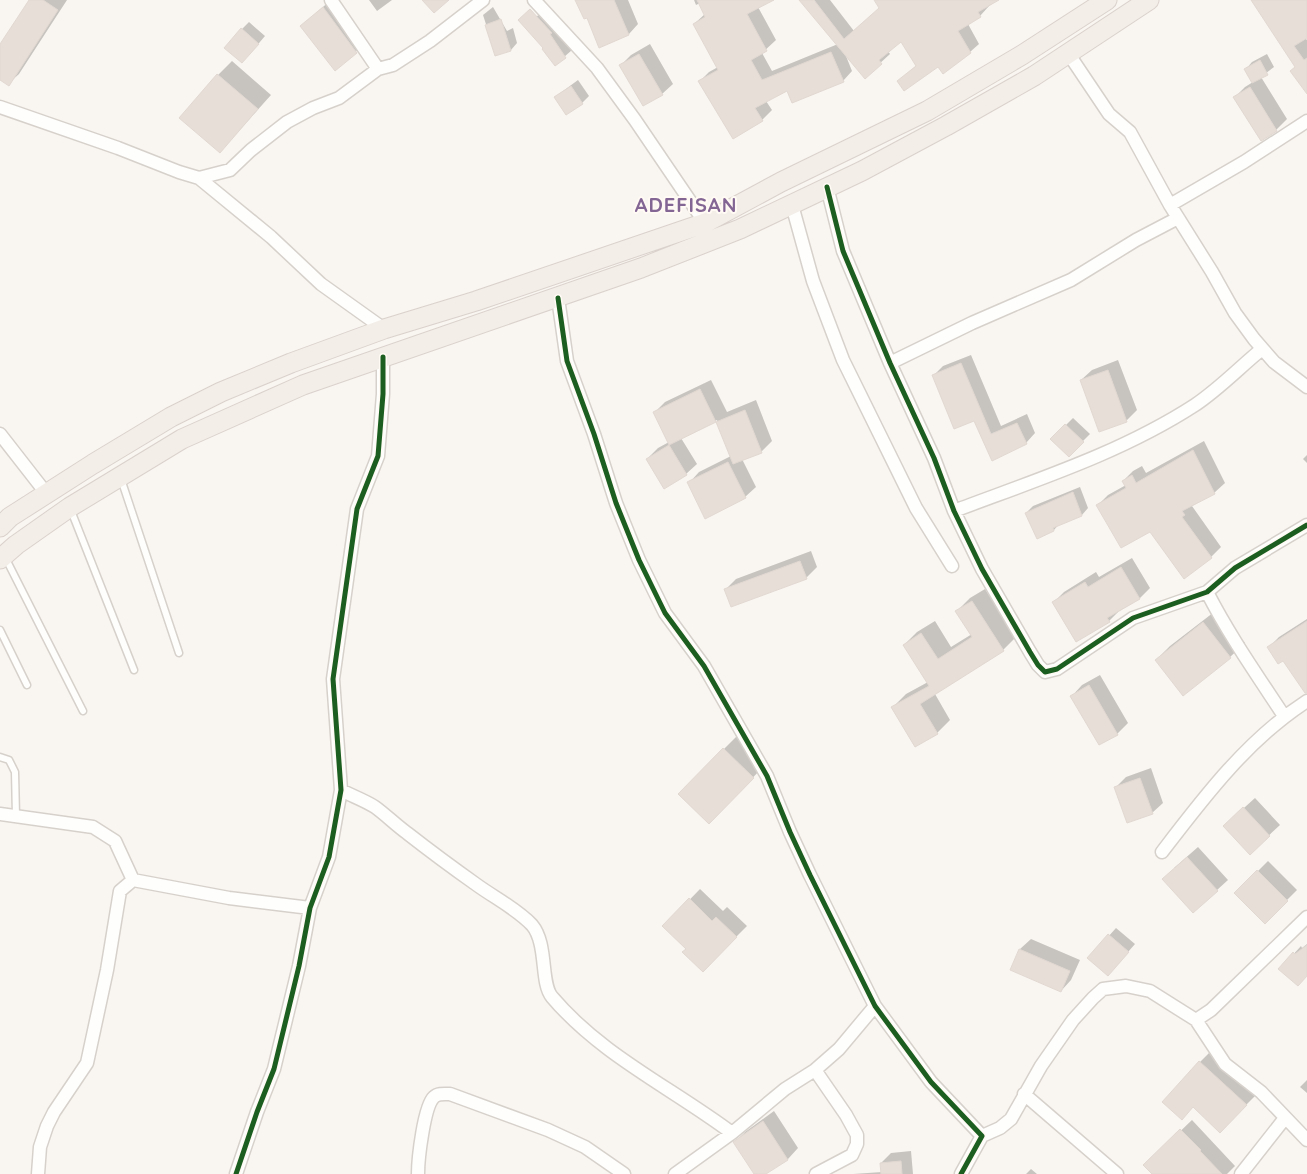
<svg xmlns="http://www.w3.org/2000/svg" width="1307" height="1174" font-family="Quicksand,sans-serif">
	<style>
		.shadow { fill: #0003 }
		.building { fill: #e6ded7; stroke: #e2d8d2 }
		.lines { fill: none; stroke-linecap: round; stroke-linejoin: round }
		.lane-casing { stroke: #d7d1cb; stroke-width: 9 }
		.street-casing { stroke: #d7d1cb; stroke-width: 15 }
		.primary-casing { stroke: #dad1cc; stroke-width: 21 }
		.lane { stroke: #fefefd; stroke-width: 6 }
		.street { stroke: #fefefd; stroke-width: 12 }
		.primary { stroke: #f3eee8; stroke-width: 19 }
		.cycleway-casing { stroke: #fffaf3; stroke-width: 8 }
		.cycleway { stroke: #1b5e20; stroke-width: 5 }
		.labels { text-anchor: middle; stroke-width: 4; stroke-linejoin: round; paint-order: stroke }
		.district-label { font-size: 20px; font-weight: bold; letter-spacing: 1px; fill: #846695; stroke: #fffaf3 }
	</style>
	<rect width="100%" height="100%" fill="#f9f5f0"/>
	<path class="shadow" d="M30,0H67L19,74L8,84L0,79V46Z
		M331,0H336L367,42L335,69L301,26Z
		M369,0H392L377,11Z
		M576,0H628L638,24L629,34L600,46L587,16Z
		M694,0H767L758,7L776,40L762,53L772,71L838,44L801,0H830L854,31L880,8L876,0H997L989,6L980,16L968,24L979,44L970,52L899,81L917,65L901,40L888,51L890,54L865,77L846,56L852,71L843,81L788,90L766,101L772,110L762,120L699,82L709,72L718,67L694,24L705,14L700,3L696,5Z
		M1253,0H1307V36L1305,38L1307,40V90L1296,67Z
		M493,7L507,31L513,28L517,43L511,50L496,55L483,15Z
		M545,12L572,50L555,65L531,19Z
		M249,22L265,36L249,55L242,29Z
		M650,44L673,84L662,94L621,65L631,55Z
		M1267,54L1274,67L1261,77L1287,119L1276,130L1261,140L1235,97L1245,87L1253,82L1246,69L1252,62Z
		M232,61L271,95L220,152L218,75Z
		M578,80L589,96L582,103L566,114L555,97Z
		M971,355L1001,426L1027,414L1035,433L1026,443L992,459L975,419L933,376L943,366Z
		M1118,360L1137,410L1126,421L1081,380L1092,370Z
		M711,380L727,412L756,400L772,441L761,452L742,459L756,487L745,497L689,483L699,472L731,456L717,420L681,438L697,464L686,474L647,459L658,448L669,442L654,413L665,402Z
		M1073,418L1090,434L1069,455L1052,439Z
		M1204,441L1225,483L1214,493L1192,506L1221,547L1211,557L1098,505L1108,495L1126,485L1123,481L1133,471L1142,466L1146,473Z
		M1307,455V463L1303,459Z
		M1080,487L1088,508L1082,515L1060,523L1054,530L1026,513L1033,506Z
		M811,551L817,567L806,578L726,589L736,579Z
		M1132,558L1150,588L1140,598L1119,611L1109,621L1053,603L1064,592L1096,572L1099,577Z
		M985,589L1016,637L1003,650L935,694L950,720L937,733L893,707L906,694L928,682L904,645L917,632L935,621L951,647L972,634L957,611L970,598Z
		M1218,609L1245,643L1230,657L1156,660L1170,646Z
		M1307,619V691L1284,659L1269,647L1279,637Z
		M1100,675L1128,723L1117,734L1100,744L1072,696L1082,685Z
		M738,735L767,763L709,823L679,794Z
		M1151,768L1163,803L1152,813L1116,787L1126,777Z
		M1255,798L1280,825L1250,853L1235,816Z
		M1198,847L1228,880L1217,890L1174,868Z
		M1268,861L1297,890L1265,922L1236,893Z
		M700,889L723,911L727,907L747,926L703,970L687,949L664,926Z
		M1116,928L1135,944L1115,967L1089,958Z
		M1031,939L1080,960L1071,980L1061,991L1011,969L1020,949Z
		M1307,944V975L1280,969L1301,946L1302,948Z
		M1209,1053L1256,1095L1220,1131L1200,1062Z
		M1307,1080V1093L1300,1087Z
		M774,1111L798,1148L788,1159L764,1174H755L735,1142L745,1132Z
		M1192,1120L1235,1166L1227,1174H1154L1145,1165Z
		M911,1151L913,1174H853L882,1172L881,1163L891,1153Z
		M1031,1169L1037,1174H1026Z"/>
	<path class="building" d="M29,0H43L58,10L9,86L0,80V44Z
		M422,0H449L434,13Z
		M575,0H614L629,35L599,48L587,18L584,19Z
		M697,0H774L747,14L767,51L751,60L762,80L831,52L844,82L792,103L787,91L755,108L763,121L733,139L698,81L718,70L693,24L705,17Z
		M799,0H814L844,39L879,8L874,0H999L978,12L981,17L958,31L971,53L943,74L938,67L904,91L897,81L916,66L901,42L879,60L882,64L865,79Z
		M1251,0H1307V38L1294,46L1304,60L1307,58V94L1290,71L1295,67Z
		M323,7L357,53L335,71L300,26Z
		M530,9L552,33L550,34L566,58L555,66L542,49L543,48L518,20Z
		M501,19L511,51L495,56L485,25Z
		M241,28L259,44L242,63L224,48Z
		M639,54L663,95L643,106L619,65Z
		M1260,60L1268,75L1252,83L1244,69Z
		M217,74L258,109L220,153L179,118Z
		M571,86L583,104L566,115L554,97Z
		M1250,87L1277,131L1261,141L1233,97Z
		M961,363L991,434L1017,423L1027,444L992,461L974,421L954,429L932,375Z
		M1108,370L1127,422L1099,432L1080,380Z
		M700,389L716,422L669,445L653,412Z
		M745,410L762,453L733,464L716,422Z
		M1065,424L1084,442L1069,457L1050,439Z
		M669,445L687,475L664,489L646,459Z
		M1193,450L1215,494L1182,511L1185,515L1182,517L1212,558L1184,579L1150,532L1121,548L1096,505L1126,488L1122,481L1132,475L1136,483Z
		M728,462L746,498L705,519L687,482Z
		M1073,492L1082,516L1053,528L1054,531L1037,539L1025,513Z
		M800,561L807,579L731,607L724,589Z
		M1121,567L1140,599L1107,618L1110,622L1076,642L1052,602L1085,582L1088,587Z
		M972,601L1004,651L920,704L938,734L915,747L891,707L929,686L903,645L921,633L938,659L972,637L955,611Z
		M1307,621V693H1305L1283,661L1278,664L1267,647Z
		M1203,622L1231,658L1183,696L1155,660Z
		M1089,685L1118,735L1099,745L1070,696Z
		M723,748L754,778L709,824L678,794Z
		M1140,778L1153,814L1127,823L1114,787Z
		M1243,807L1270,836L1250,855L1223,826Z
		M1187,857L1218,891L1193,913L1162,879Z
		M1257,870L1288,901L1265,924L1234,893Z
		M689,898L712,921L716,917L737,937L703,972L682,952L686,949L662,926Z
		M1108,934L1129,952L1108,976L1087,958Z
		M1307,945V976L1298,986L1278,969L1293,952L1295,954Z
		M1019,949L1070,971L1061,992L1010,970Z
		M1199,1061L1247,1105L1220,1133L1193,1107L1182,1120L1162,1102Z
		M763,1121L788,1160L766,1174H754L733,1142Z
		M1180,1129L1201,1150L1200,1151L1222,1174H1152L1143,1165Z
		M901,1161L902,1174H881L880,1163Z"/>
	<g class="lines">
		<g class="lane-casing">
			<path id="lane" d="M121,479L179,653
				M70,508L134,670
				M5,557L83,711
				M0,630L27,685
				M0,757L9,760L15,772L16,816"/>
		</g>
		<g class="street-casing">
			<path id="street" d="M331,0L378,69
				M534,0L597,68L635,120L705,223
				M1068,53L1109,114L1130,132L1170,205L1212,272L1235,313L1254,339L1274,362L1307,387
				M0,107L118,148L179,172L199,178L271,237L321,284L384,329
				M199,178L230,170L251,150L287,122L313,108L339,98L378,69L393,65L430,41L483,0
				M827,187L843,251L890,363L934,458L954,511L982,569L1030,652L1038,665L1045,672L1057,669L1133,618L1207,592L1235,568L1307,525
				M792,205L813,281L843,360L916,508L952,566
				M1170,205L1244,162L1307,121
				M558,298L567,361L594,434L616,503L639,560L665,613L704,666L767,776L790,832L810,875L875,1006L931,1082L982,1136L961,1174
				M890,363L972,323L1071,280L1136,240L1178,218
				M0,434L46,493
				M954,511C1036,480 1121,453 1195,405C1219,389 1240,367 1262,349
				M1207,592C1229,635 1257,675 1284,716
				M341,790C352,796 364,800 375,807C386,815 396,825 407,833C430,851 453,868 477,885C495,898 517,909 532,925C548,944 540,983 552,997C601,1055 672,1088 732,1133
				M0,814L93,827L115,841L133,880
				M1162,852C1204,797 1248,739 1307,701
				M133,880L229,898L310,908
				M1196,1020L1211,1010L1307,917
				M815,1070L846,1115L857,1135V1144L852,1155L816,1174
				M1024,1094L1117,1174
				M982,1136L1000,1128L1011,1119L1041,1066L1073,1020L1093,998L1103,989L1126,986L1150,991L1196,1020L1225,1064L1261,1092L1307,1140
				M38,1174L40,1147L47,1126L54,1112L87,1063L107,970L120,891L133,880
				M236,1174L257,1112L274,1069L299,966L310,908L329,857L341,790L333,679L357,509L378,456L383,394V357
				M418,1174C418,1159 424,1106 434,1097C438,1093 445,1094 450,1094L548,1130L585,1147L624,1174
				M675,1174L732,1133L785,1089L815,1070L839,1049L875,1006
				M1241,1174L1285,1118"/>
		</g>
		<g class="primary-casing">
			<path id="primary" d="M0,527L10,517L93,464L171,417L221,392L291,363L384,329L476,301L705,223L781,182L927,111L1022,55L1107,0
				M0,559L16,545L70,507L182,439L303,385L641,268L740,229L862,171L946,126L1034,76L1149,0"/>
		</g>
		<use href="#lane" class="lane"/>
		<use href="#street" class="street"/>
		<use href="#primary" class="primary"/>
		<g class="cycleway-casing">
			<path id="cycleway" d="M827,187L843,251L890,363L934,458L954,511L982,569L1030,652L1038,665L1045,672L1057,669L1133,618L1207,592L1235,568L1307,525
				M558,298L567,361L594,434L616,503L639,560L665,613L704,666L767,776L790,832L810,875L875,1006L931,1082L982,1136L961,1174
				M236,1174L257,1112L274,1069L299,966L310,908L329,857L341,790L333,679L357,509L378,456L383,394V357"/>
		</g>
		<use href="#cycleway" class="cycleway"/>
	</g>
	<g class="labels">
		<g class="district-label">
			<text x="686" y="212">ADEFISAN</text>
		</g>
	</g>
</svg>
